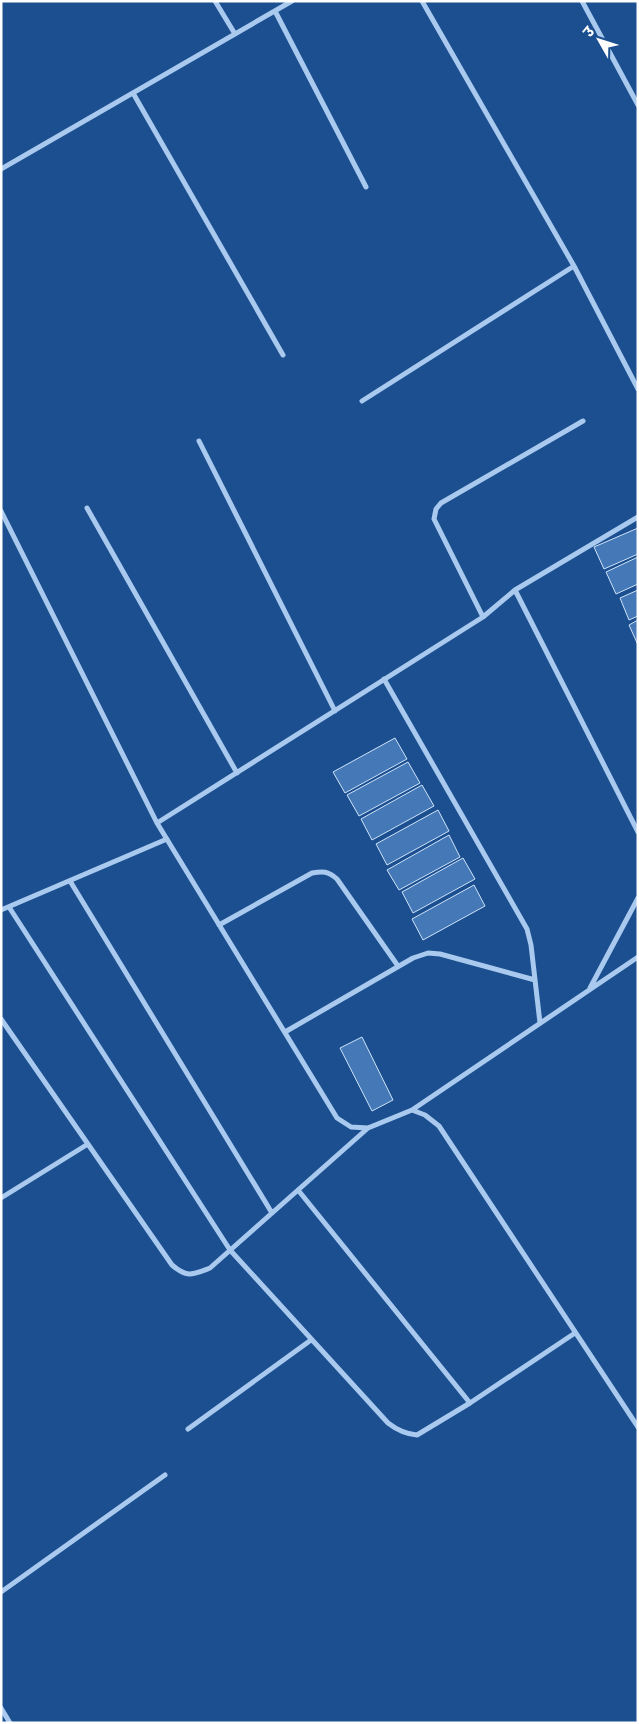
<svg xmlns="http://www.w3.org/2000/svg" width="639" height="1724" font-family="Poppins,'Noto Sans Devanagari',sans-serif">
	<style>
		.building { fill: #4478b7; stroke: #cfe3fa }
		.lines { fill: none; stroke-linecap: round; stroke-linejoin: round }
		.street { stroke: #a9c9ee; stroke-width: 5 }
	</style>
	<rect width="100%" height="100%" fill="#1b4f8f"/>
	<path class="building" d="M638,528V554L604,569L594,547Z
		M638,557V584L616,594L606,572Z
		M638,590V616L629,620L620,598Z
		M638,620V645L629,625Z
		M395,738L407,759L345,793L333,772Z
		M408,762L420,783L359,816L347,795Z
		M422,785L434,806L372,840L361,819Z
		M438,810L449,831L387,865L376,844Z
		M449,835L460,857L399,890L387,870Z
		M463,858L475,879L413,913L402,892Z
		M474,885L485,906L423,940L412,919Z
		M362,1037L393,1100L372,1111L340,1048Z"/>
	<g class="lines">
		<path class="street" d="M215,1L235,34
			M422,1L574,266L638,389
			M582,1L638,105
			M275,11L366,187
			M133,93L283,355
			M1,169L292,1
			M362,401L574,266
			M199,441L335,711
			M87,508L237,773
			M1,511L157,823
			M638,517L515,590L483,617L157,823L337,1118L351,1127L368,1128L412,1110L425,1115L439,1126L638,1427
			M515,590L638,832
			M483,617L434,519L436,509L441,503L583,421
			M384,679L527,929L531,945L540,1023
			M70,881L272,1213
			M9,907L230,1250L388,1423C397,1430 405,1434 417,1435L470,1403L575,1333
			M1,910L167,839
			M219,925L312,873C323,871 328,871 337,879L398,966
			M590,988L638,898
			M1,1019L172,1265C187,1278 192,1275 210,1268L368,1128
			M285,1032L413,958L428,953L440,954L535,980
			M412,1110L638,957
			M298,1190L470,1403
			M1,1198L88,1144
			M188,1429L311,1340
			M1,1592L165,1475
			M1,1708L10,1723"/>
	</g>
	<rect width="639" height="1724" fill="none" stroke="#ffffff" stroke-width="5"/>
	<g transform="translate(599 40) rotate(309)" stroke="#1b4f8f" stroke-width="4" paint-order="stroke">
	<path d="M0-4L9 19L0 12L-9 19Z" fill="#ffffff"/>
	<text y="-8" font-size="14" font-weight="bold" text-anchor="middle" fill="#ffffff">उ</text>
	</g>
</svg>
